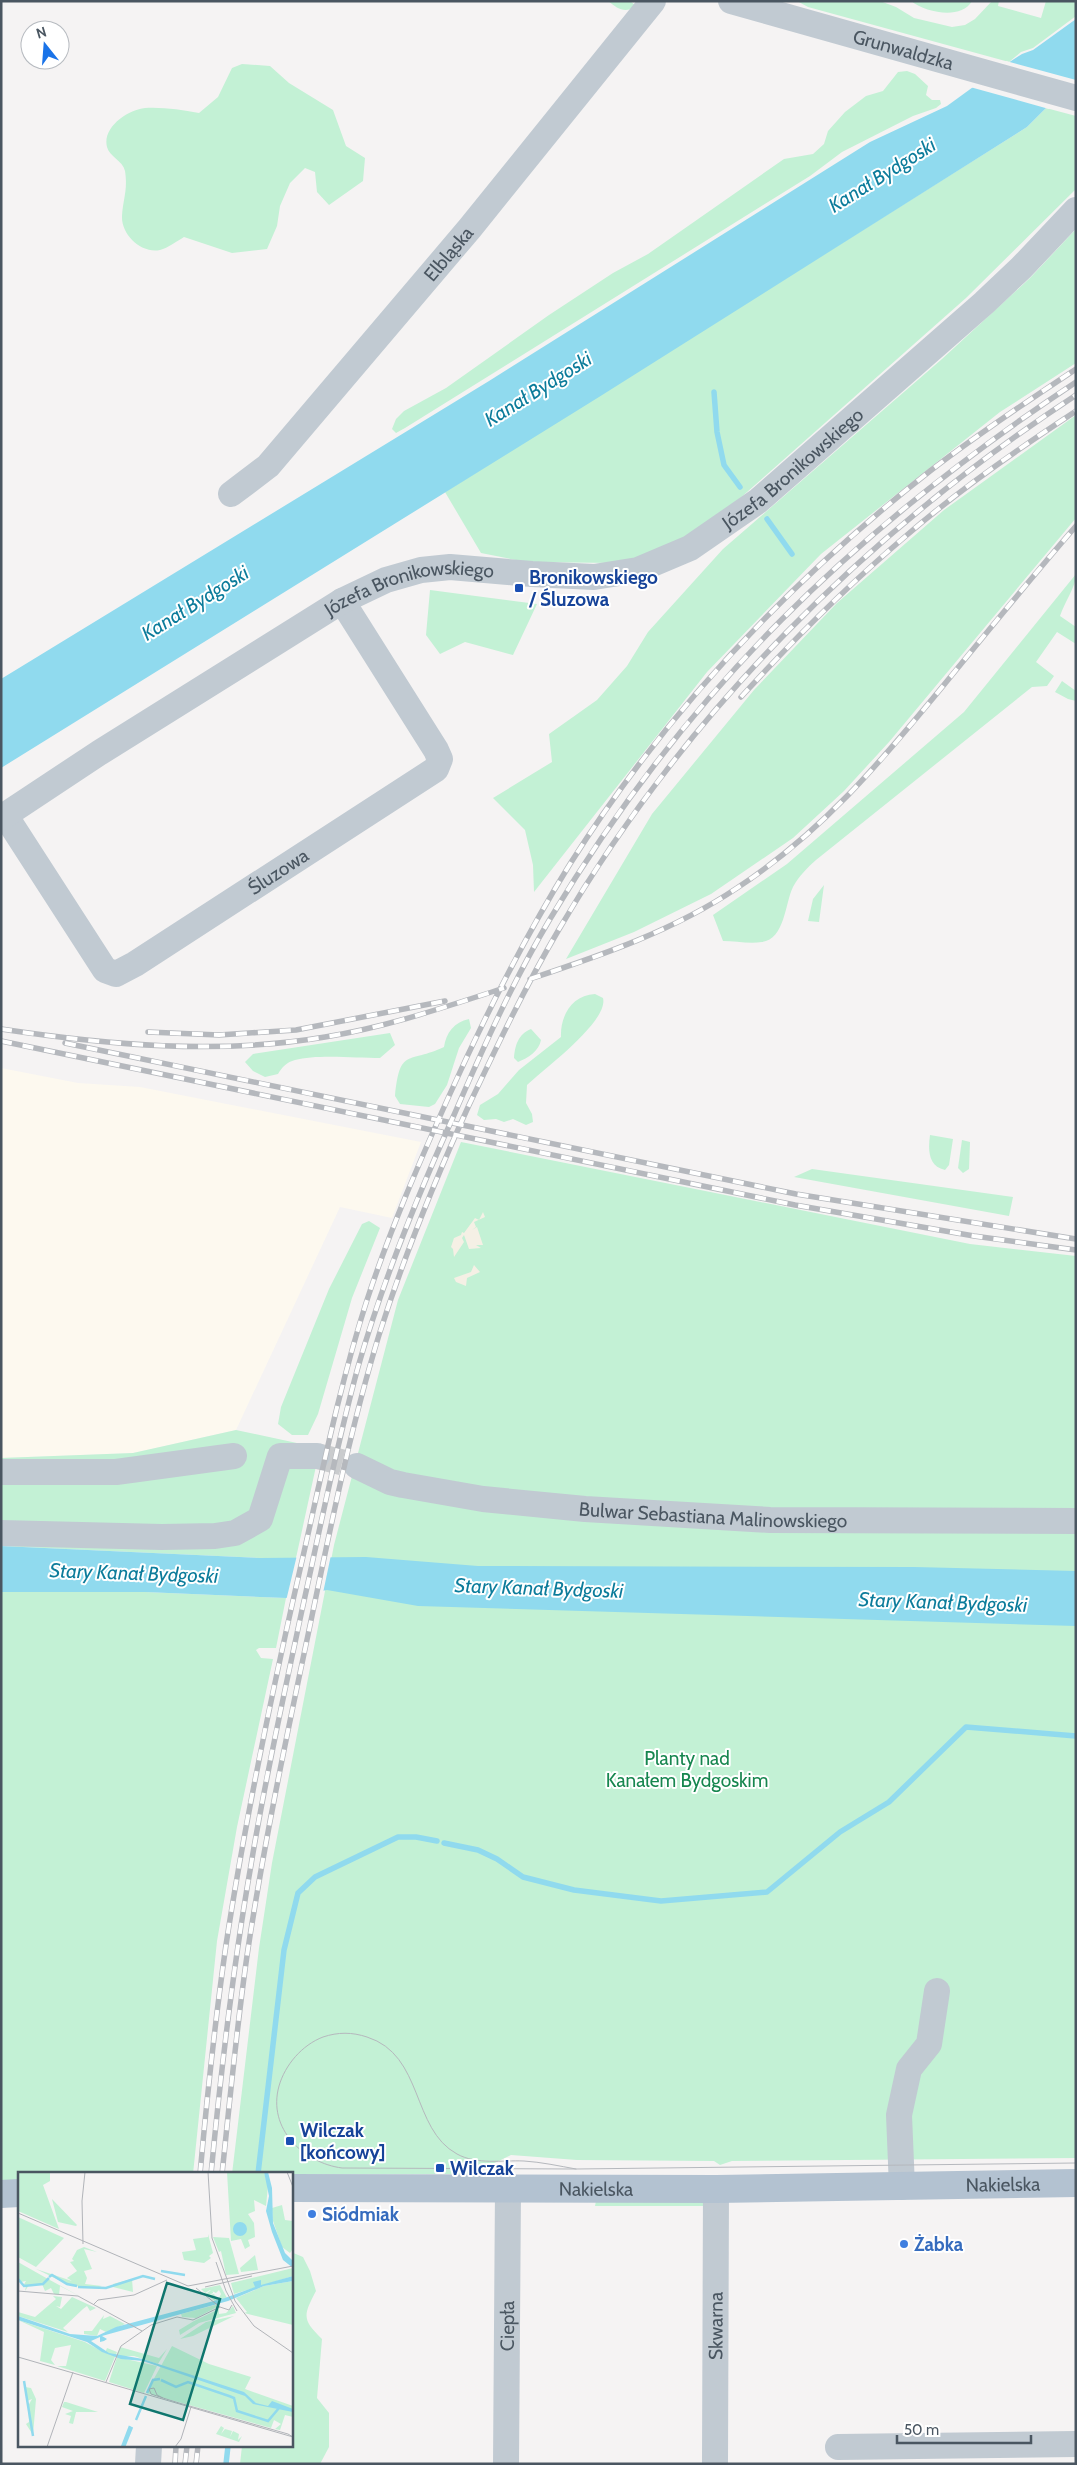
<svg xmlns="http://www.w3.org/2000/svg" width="1077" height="2465" font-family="Cabin,sans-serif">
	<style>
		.commercial { fill: #fdf9ef }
		.green { fill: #c3f1d5 }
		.sand { fill: #f5f0e5 }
		.water { fill: #90daee }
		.pier { fill: #f5f3f3 }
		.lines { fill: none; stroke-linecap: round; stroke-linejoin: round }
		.stream { stroke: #90daee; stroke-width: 5.5 }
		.minor-tunnel { stroke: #caccce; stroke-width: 26; stroke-dasharray: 26 13; stroke-linecap: butt }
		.minor { stroke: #c1cad2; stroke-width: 26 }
		.major { stroke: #b3c2d1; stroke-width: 28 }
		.tram { stroke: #b5b8bd; stroke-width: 1 }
		.rail-casing { stroke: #b5b8bd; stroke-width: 5.5 }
		.rail { stroke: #fff; stroke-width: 4; stroke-dasharray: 11; stroke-linecap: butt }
		.transit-dot { fill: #1a4fb4; stroke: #fff; stroke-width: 2 }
		.shop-dot { fill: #3f7fe0; stroke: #fff; stroke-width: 2 }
		.labels { text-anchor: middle; stroke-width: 4; stroke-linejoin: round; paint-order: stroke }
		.street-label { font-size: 19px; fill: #4a5661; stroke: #fff }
		.transit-label { font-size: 19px; font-weight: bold; fill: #164399; stroke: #fff; text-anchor: start }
		.park-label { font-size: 19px; fill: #17864f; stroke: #fff }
		.shop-label { font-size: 19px; font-weight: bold; fill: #366cbe; stroke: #fff; text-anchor: start }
		.water-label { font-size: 20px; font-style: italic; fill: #0c7c9b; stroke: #fff }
		.inset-river { fill: none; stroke: #90daee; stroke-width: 2.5 }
		.inset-road { fill: none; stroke: #b1b4b9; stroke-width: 1 }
		.view { fill: #0f766e; fill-opacity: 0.15; stroke: #0f766e; stroke-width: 2.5 }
		.inset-edge { fill: none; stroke: #4a5661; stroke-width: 2.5 }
	</style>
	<rect width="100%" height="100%" fill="#f5f3f3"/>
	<path class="commercial" d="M1,1068L78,1083L140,1087L421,1142L392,1218L340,1207L236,1430L133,1453L1,1458Z"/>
	<path class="green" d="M608,1H630L636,6C625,14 618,9 608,1Z
		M797,1H880L896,7L914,18L952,27L965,25L975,19L992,1H999L998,6L1041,18L1046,1H1076V16L1033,48L1021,52L1009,62L808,7Z
		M911,1H972C961,20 927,13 911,1Z
		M242,64L270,66L289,83L333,110L346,146L365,158L363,181L329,205L317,192L315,172L305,168L290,183L280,206L277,226L267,249L232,253L184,237C177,241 168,248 160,250C142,254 121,235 122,216C123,199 128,190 125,171C123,161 109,156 107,147C102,127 128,110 145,108C164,107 181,110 199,113L218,97L232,68Z
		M907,71L915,74L928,86L926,95L932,100H940L941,104L936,108L913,116L842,152L810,176L405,428L396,433L392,429L396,419L404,411L446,388L549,315L613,273L648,254L784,159L813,154L824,144L828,131L845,112L866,96L883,91L898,72Z
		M1046,108L1076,116V189L966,298L711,524L648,555L616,563L526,562L481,553L445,492L1027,127Z
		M1076,229V363L1000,412L821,554L707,672L534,892L533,865L525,830L493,798L552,762L549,734L597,700L627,666L648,632L723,549L942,359L1030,278Z
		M1076,415V518L889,742L844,791L793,838L711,894L634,932L566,959L652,814L754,690L837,603L944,510Z
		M1076,574C1076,587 1065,601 1060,616L1076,627V644L1057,632L1036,662L1054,676L1047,686L1032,687L816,860C807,868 799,876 793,887C785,903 785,939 762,942C749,944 735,941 723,941L713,915L787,864L964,712Z
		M430,590L537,604L513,655L465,642L440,654L426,635Z
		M1062,681L1076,691V701L1068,699L1055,692Z
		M824,885L819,922L808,921L813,899Z
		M595,994L603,998C609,1021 544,1069 527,1085L526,1103L532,1114L533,1122L526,1125L513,1119L504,1122L496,1119L484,1120L477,1115L480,1105L498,1094L519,1070L561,1037C560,1016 572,995 595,994Z
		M469,1019L471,1028L459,1048L447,1085L435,1104L429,1107L400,1104L395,1096C400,1047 408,1064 444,1047C446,1033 454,1022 469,1019Z
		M531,1029L541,1040C539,1051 528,1058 518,1062L514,1058C515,1046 518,1034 531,1029Z
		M390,1033L395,1045L380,1058C357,1058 316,1054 295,1060C287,1062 282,1067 278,1074L265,1077L253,1071L245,1062L253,1054Z
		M930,1135L953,1139L949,1165L945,1170C928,1166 928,1150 930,1135Z
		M962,1140L970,1142L969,1169L963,1173L958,1168Z
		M461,1142L970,1244L1076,1256V2158L732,2161L720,2165L714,2161L577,2160L511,2155L472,2174H232L259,1948L272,1863L334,1545L398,1300Z
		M812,1169L1013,1197L1009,1216L794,1177Z
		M369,1221L380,1228L352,1298L318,1414L308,1435H292L278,1424L281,1407L329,1289L362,1224Z
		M236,1430L320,1448L296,1558H260L1,1546V1458L133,1453Z
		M1,1592H145L286,1598L276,1648H259L256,1650L261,1658L273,1659L237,1827L217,1941L193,2174H19V2183H1Z
		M596,2201H702L706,2206H595Z
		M291,2252L303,2257L310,2271L316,2291C303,2316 302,2319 322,2339L317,2398L329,2413V2447L320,2464H240L242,2446H291Z"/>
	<path class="sand" d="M483,1212L485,1217L474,1222L476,1227L472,1230L477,1227L483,1245H476L481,1248L469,1249L464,1235L462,1238L464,1242L454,1257L453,1249L451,1247L454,1238L461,1235L462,1232L464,1233L475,1218L479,1220Z
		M474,1265L480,1272L467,1278L466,1286L456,1282L454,1278L471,1272Z"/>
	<path class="water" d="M1076,19V87L1046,108L1027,127L599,397L1,768V679L489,381L870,142L947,106L991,74L1022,54L1033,50Z
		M1,1546L260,1558L366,1557L478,1566L914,1567L1076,1571V1626L418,1606L327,1590L286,1598L145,1592H1Z"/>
	<path class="pier" d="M1006,61L1076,80V90L1049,109L970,87Z
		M297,1555H331L323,1593L286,1601Z"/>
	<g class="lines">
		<path class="stream" d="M714,392L717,432L724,465L740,487
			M767,519L792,554
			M444,1843L478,1850L497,1859L523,1877L574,1890L661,1901L767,1892L840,1832L889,1802L966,1727L1076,1736
			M258,2174L284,1950L298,1893L315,1877L398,1837H416L437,1841
			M226,2464L228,2446"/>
		<path class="minor-tunnel" d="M317,1456L357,1466"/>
		<g class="minor">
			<path id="s1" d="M731,1L1076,98"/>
			<path id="s2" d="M231,494L268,466L470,228L653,1"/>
			<path id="s3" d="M5,815L105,970L116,974L135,964L436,769L440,759L436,750L342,601"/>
			<path id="s4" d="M1,818L99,753L342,601L386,580L421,570L450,567L532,574L594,577L638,570L690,548L758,501L984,303L1021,268L1076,210"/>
			<path id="s5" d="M357,1466L390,1482L403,1485L483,1499L585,1509L770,1520L1076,1521"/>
			<path d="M1,1472H116L234,1456"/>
			<path d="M1,1533L162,1537L215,1536L235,1533L260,1519L280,1456H317"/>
			<path d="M902,2187L899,2115L909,2069L929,2044L937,1991"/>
			<path d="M838,2447L1076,2444"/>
			<path d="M148,2464L149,2446"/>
			<path id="s6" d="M506,2464L508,2189"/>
			<path id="s7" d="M715,2464L716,2189"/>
		</g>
		<g class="major">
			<path id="s8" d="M291,2188L716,2189L1076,2183"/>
			<path d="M1,2194L19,2193"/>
		</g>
		<path class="tram" d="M576,2169C559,2166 541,2162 524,2161C502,2160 477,2165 457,2154C411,2129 424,2055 367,2037C352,2032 338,2032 323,2037C302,2045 285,2065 279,2086C267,2129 304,2163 342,2168L576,2169L1076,2163"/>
		<g class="rail-casing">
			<path id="rail" d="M741,697C793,640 848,585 907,535C960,489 1018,449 1076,411
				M530,979C602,955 673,931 737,888C822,832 879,764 943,686C987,632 1031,578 1076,526
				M1,1029C108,1045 218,1055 325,1037C387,1027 445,1007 504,988
				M148,1032L219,1035L296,1030L445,1001
				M1,1041L795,1205L974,1236L1076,1250
				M65,1043L796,1194L1076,1239
				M200,2174C207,2097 215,2021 226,1945C245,1820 271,1697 299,1574C320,1483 338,1390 367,1300C390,1230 419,1163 449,1096C485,1016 524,938 570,864C665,713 790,581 930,471C977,435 1026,402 1076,369
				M211,2174C221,2070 233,1967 251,1865C265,1779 284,1695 302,1610C320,1529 336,1447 358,1367C383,1280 417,1197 454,1115C483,1048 513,981 550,919C686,691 856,528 1076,382
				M222,2174C230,2099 237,2023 248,1949C264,1844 286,1739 308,1635C329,1535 349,1433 379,1335C404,1256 435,1180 469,1105C497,1046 525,987 558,931C685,713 866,533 1076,395
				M175,2464L176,2446
				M185,2464L187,2446
				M196,2464L198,2446"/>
		</g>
		<use href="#rail" class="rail"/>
	</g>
	<g class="transit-dot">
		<rect x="514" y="583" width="10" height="10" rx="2.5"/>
		<rect x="285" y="2136" width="10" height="10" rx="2.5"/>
		<rect x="435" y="2163" width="10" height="10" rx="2.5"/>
	</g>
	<g class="shop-dot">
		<circle cx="312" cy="2214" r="5"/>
		<circle cx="904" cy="2244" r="5"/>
	</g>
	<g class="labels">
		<g class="street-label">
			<text dy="7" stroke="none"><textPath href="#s1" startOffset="179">Grunwaldzka</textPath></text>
			<text dy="7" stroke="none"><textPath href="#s2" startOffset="325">Elbląska</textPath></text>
			<text dy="7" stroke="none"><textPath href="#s4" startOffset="894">Józefa Bronikowskiego</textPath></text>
			<text dy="7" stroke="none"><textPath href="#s4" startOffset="474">Józefa Bronikowskiego</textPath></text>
			<text dy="7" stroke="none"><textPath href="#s3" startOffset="388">Śluzowa</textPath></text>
			<text dy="7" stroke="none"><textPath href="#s5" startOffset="362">Bulwar Sebastiana Malinowskiego</textPath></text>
			<text dy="7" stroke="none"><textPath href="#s8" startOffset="712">Nakielska</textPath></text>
			<text dy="7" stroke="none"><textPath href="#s8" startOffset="305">Nakielska</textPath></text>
			<text dy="7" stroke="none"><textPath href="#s6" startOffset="138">Ciepła</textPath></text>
			<text dy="7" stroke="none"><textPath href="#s7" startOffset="138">Skwarna</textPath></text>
		</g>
		<g class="transit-label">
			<text x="529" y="584">Bronikowskiego<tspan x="529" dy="22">/ Śluzowa</tspan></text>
			<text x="300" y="2137">Wilczak<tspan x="300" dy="22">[końcowy]</tspan></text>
			<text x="450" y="2175">Wilczak</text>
		</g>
		<g class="park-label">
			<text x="687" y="1765">Planty nad<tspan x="687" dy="22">Kanałem Bydgoskim</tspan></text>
		</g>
		<g class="shop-label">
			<text x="322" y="2221">Siódmiak</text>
			<text x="914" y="2251">Żabka</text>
		</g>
		<g class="water-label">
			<text transform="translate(882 175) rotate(-32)" y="7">Kanał Bydgoski</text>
			<text transform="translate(538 389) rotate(-32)" y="7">Kanał Bydgoski</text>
			<text transform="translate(195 603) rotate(-32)" y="7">Kanał Bydgoski</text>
			<text transform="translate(134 1573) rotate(2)" y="7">Stary Kanał Bydgoski</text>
			<text transform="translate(539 1588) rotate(2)" y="7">Stary Kanał Bydgoski</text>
			<text transform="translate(943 1602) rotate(2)" y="7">Stary Kanał Bydgoski</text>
		</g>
	</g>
	<g transform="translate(18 2172)">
		<rect width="275" height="275" fill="#f5f3f3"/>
		<path d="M0,0H32V9L25,13L41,57L0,39ZM209,0H246L250,14L248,34L236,28L237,39L230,42L236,51L237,65L230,68L232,74L227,77L223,67L213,69ZM34,27L59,53L58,54L40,50ZM264,33L267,48L275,49V77L272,81L264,75L255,49L254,36ZM0,45L46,66L18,95L0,85ZM190,62L195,81L191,84L193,86L186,91L166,88L164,80L178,78L175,67L190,65ZM195,65L211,66L221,102L208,103L203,79L201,80ZM66,75L79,80L66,77L74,97L66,99L69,106L67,112L84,114L81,115L53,114L18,97L54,109L49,106L59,99L52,90L56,89L54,87L59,78ZM237,83L240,98L223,100L222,96ZM0,90L30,107L65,126L42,114L41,123L36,122L33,116L27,119L24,112L11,113L7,119L8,114H5L8,109L3,110L0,106ZM275,96V104L216,122L213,111ZM114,107L115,120L95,115V112ZM275,109V153L226,141L229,140L218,126L246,114ZM202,113L209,126L197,129L188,122L193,118L195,120V121L191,123L196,122L200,128L203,122L201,118L198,121L192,118L187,121L183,117ZM35,124L44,125L42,135L38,134L43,137L54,125L78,136L72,139L69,134L65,137L45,156L50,160L0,144V140L17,145L38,127ZM197,133L201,134L178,146L164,145L163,142ZM215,134L218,141L181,151L162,163L161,158L176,149L201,137V142L208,141ZM86,143L85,147L92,144L107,152L88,160L82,157L79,164L66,162V159H74ZM216,144L175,164L162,167L188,150ZM0,148L67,170L87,181L89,176L99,180L87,209L39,194H48L53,173L37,176L33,188L37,193L22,189L26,160ZM154,174L191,192L233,205L227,217L275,234V245L267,243L262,258L257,257L263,252L256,248L253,256L128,221ZM102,175L141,186L149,177L140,192L116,184H98ZM99,185L139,194L126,221L91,210ZM7,215L13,216L18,227L15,263L8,252L11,250L10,234L14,227L9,229ZM46,230H48L80,240H58L55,252L51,251L53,244L47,242L55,239L44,235ZM203,254L206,256L203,262L207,257L214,259L212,265L215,259L221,262L220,268L224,264L221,270L198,262Z" fill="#c3f1d5"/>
		<path d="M246,0H250L254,16L255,51L267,81L275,89V96L265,88L254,60L248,39L251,24ZM215 57a7 7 0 1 1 14 0a7 7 0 1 1-14 0ZM275,104V109L246,114L210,129L84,164L89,167L86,169L82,170V165L73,169L91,181L125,187L226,220L238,231L250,234L254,229L275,237V240L235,232L227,224L125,189L103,187L84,180L69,170L0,148V144L52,162L79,164L98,155L207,126L237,115L235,110L243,108V113Z" fill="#90daee"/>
		<path class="inset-river" d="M143,99L167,103M31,105L34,103L49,112L59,114M0,107L6,114L25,112L31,106M60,115L88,116L125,104L137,107M143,208L158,215L170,210L211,224L216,226L219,239L250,249L261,236M6,209L15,264M129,221L135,208L142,207M118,248L128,224M104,275L112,254M106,275L114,255"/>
		<path class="inset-road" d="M190,0L194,66L217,129L236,154L275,181M269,0L275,15M0,41L170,114L275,94M65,72L64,29L67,0M198,90L208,119L219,139M187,115L234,104M0,119L60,124L124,159M75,133L80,128L116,123L149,108M202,135L211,138L214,133M0,185L275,265M88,210L103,174L133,153L159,145L175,148L202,135L178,116M145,226L139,223L136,216L131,217L133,222L145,226L161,231L270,262L275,265M29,275L55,200M157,275L163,267L173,235"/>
		<path class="view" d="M149,111L202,127L165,248L112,232Z"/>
		<rect width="275" height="275" class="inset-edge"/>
	</g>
	<rect width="1077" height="2465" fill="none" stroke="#4a5661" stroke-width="5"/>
	<g transform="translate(45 45) rotate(343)"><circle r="24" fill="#ffffff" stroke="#b7bbc0"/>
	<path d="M0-4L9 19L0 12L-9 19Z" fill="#1a73e8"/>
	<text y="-8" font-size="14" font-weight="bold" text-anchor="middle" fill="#4a5661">N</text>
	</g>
	<path d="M897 2435v8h134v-8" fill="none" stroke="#4a5661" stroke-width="2.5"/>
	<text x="904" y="2435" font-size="15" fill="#4a5661" stroke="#ffffff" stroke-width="4" paint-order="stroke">50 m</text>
</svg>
